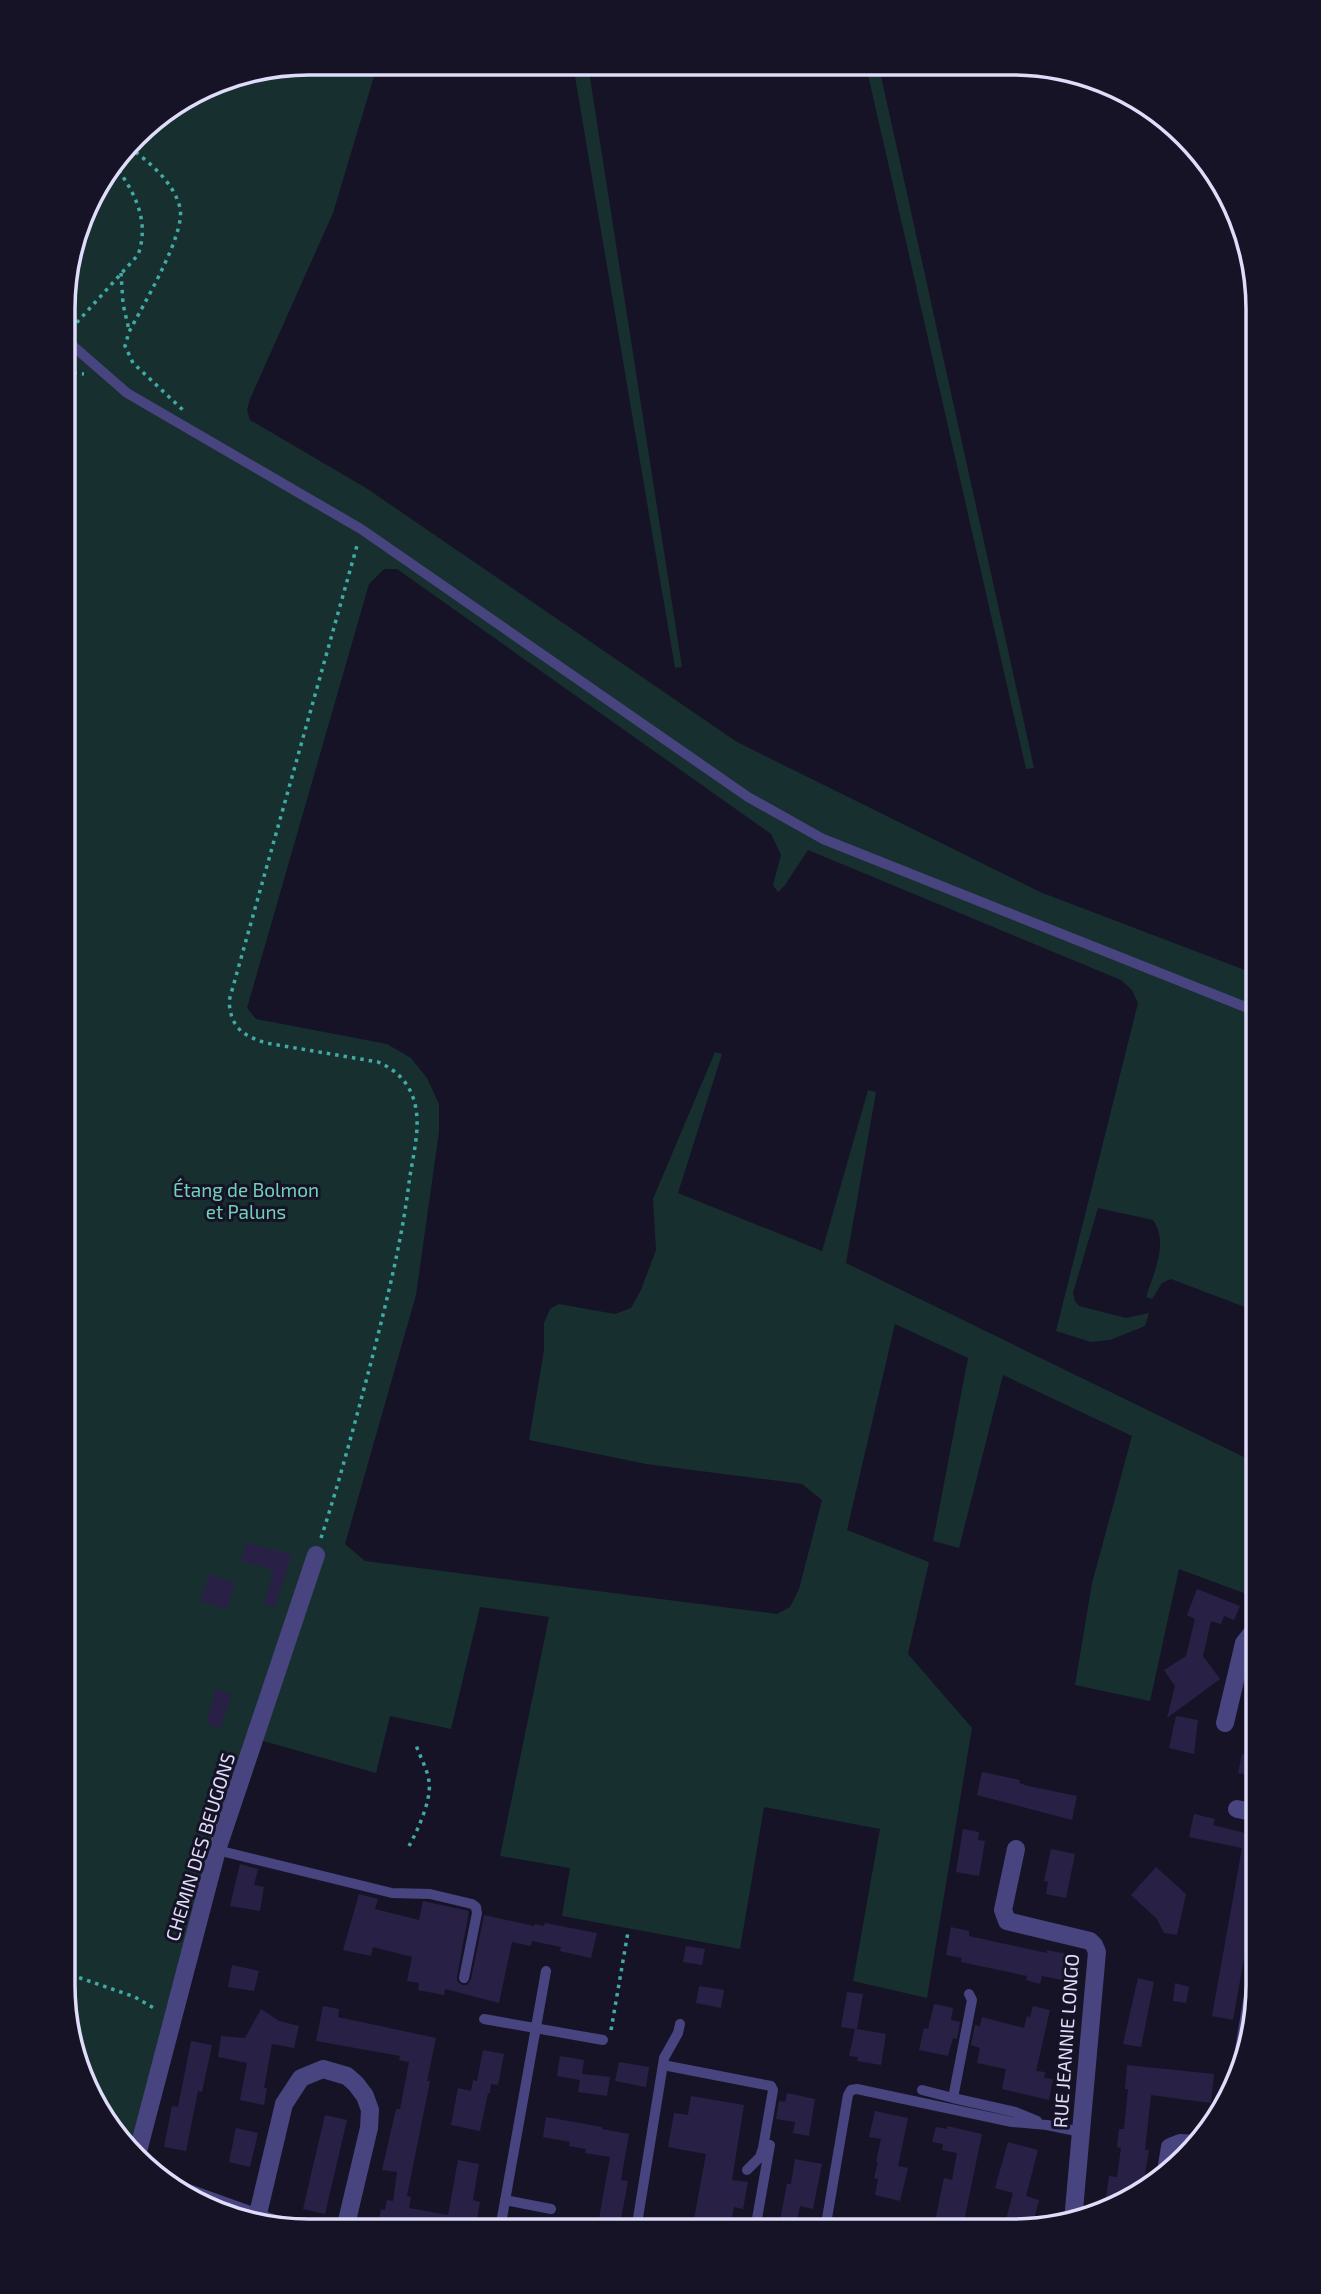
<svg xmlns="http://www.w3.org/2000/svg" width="1321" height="2294" font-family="'Exo 2',sans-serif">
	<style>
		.green { fill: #172f2f }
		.building { fill: #292145 }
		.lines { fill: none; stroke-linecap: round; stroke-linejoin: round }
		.path { stroke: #40aba6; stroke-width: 3.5; stroke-dasharray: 3.5 5; stroke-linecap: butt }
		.lane { stroke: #47447f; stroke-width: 10 }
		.street { stroke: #47447f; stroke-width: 18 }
		.labels { text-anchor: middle; stroke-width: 6; stroke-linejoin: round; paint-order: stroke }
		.park-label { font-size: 19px; fill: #71d2bb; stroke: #161326 }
		.street-label { font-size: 19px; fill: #e0ddfb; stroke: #161326 }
		.rim { fill: none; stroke: #e0ddfb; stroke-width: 3.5 }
	</style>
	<rect width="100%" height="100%" fill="#161326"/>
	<path class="green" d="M309,63H378L333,213L250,399L247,410L250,420L366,488L737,742L1040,892L1258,975V1312L1171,1279L1162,1283L1152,1299L1146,1297C1154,1272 1169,1243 1153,1220L1098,1208L1073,1293L1075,1301L1079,1306L1126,1318L1149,1313L1145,1326L1110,1340L1091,1342L1056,1331L1138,1003L1132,990L1121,980L808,850L785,885L778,892L773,885L781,855L771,834L397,569H384L369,584L247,1008L256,1019L387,1044L411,1058L427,1078L439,1104V1132L416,1295L345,1544L365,1561L777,1614L790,1607L799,1589L822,1500L802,1484L646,1464L529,1440L544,1350V1323L550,1309L559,1304L615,1314L631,1308L641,1290L656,1250L653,1199L715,1052L722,1054L678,1193L822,1251L868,1090L876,1092L846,1263L1250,1460L1258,1426V1622L1246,1619L1252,1596L1179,1569L1150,1701L1075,1685L1092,1583L1132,1436L1003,1375L959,1548L933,1541L968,1358L895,1324L847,1530L929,1562L908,1654L972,1728L927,1998L853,1981L880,1829L764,1807L740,1949L562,1916L570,1868L500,1856L549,1617L480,1607L451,1729L390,1716L376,1773L260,1740L227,1846L141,2161L76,2064L63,1985L65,278L89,200L147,124L215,82Z
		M573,65H588L682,667L675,668Z
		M866,66L879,67L1034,768L1026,769Z"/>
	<path class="building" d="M246,1542L292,1555L275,1607L264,1604L273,1570L241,1561Z
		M209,1574L235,1582L227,1609L200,1601Z
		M1197,1589L1240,1606L1234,1620L1224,1616L1221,1624L1211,1621L1203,1656L1220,1679L1167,1718L1175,1686L1164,1670L1186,1656L1195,1619L1187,1615Z
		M216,1689L232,1694L221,1728L206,1723Z
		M1176,1716L1198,1720L1194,1754L1169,1748Z
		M1242,1754L1258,1758V1777L1238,1773Z
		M982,1772L1020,1780L1019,1783L1028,1786L1077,1796L1072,1820L977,1795Z
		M1194,1814L1215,1819L1213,1825L1257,1836V1886L1233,2020L1212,2016L1242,1848L1189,1837Z
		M963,1829L979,1832L978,1840L985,1841L979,1876L956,1872Z
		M1051,1849L1075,1854L1066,1898L1046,1894L1048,1882L1044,1881Z
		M240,1864L258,1869L254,1885L264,1887L260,1911L230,1906Z
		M1156,1867L1186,1894L1177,1935L1164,1933L1157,1919L1131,1895Z
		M359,1894L378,1899L375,1909L419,1920L423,1901L469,1911L457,1977V1981L462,1985H467L471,1979L484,1915L534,1926L535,1924L544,1926L545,1923L597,1933L591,1958L560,1951L561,1947L532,1941L531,1946L512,1942L499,2003L445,1989L444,1995L418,1990L419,1983L407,1981L412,1957L373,1947L371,1956L343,1950Z
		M951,1927L969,1931V1936L1047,1953V1950L1076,1956L1071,1982L1042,1976L1040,1984L1026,1980L1027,1976L961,1962L962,1958L946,1955Z
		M686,1946L705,1949L702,1965L683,1962Z
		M232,1965L259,1971L254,1991L228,1987Z
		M1138,1978L1154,1982L1141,2047L1123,2044Z
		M1175,1983L1189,1987L1186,2003L1173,2001Z
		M699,1986L724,1990L721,2008L696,2003Z
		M847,1992L863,1994L857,2029L886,2034L881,2065L857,2061L858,2057L849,2056L855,2029L841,2027Z
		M934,2004L953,2008L951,2020L960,2022L957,2039L953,2038L948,2056L919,2050L924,2028L928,2029Z
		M323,2006L339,2009L338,2017L436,2038L427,2081H430L407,2196L411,2197L409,2208L448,2215L458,2160L479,2164L473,2200L480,2202L477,2220L487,2222L486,2229H377L381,2209L385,2210L387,2200L393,2201L397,2172L382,2170L396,2109H400L409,2062L399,2060L400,2056L389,2054L316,2041Z
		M1033,2006L1050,2010L1036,2071L1045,2072L1044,2078L1053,2079L1049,2100L1002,2089L1006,2069L977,2063L980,2048L971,2045L975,2025L980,2026L982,2017L1024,2028L1027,2016L1030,2017Z
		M261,2009L279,2021L299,2026L294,2048L272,2044L264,2088H267L264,2105L240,2100L247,2063L218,2057L221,2036L245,2038Z
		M191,2041L212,2045L202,2092L198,2091L186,2151L164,2147L172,2106L178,2107Z
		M483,2050L504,2054L498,2085L491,2084L490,2093H488L480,2131L451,2125L458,2088L471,2091L473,2080L477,2081Z
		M560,2056L584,2060L582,2074L610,2077L607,2096L578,2092L580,2080L557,2076Z
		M619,2062L649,2067L646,2087L615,2081Z
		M1127,2065L1214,2074L1211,2103L1151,2095L1145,2150H1149L1142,2191L1127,2199L1106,2197L1109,2176L1117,2177L1121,2148L1117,2147L1119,2129H1124L1128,2089H1125Z
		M787,2093L815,2099L809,2136L793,2133L795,2122L776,2119L779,2101L785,2102Z
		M691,2096L744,2105L732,2180L748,2182L743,2209L734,2207L730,2230H692L706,2154L668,2147L674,2113L688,2115Z
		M875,2111L908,2118L898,2166L908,2168L900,2201L875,2195L878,2179L874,2178L878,2162H876L881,2139L869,2137Z
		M325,2115L347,2120L325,2214L303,2209Z
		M546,2117L602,2127V2129L629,2134L621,2180L628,2181L619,2230H597L610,2157L585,2153L586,2149L569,2146L570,2142L543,2137Z
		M947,2126L982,2134L962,2231H933L944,2178L952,2180L957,2153L942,2150L943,2144L932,2142L936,2127L947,2129Z
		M236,2128L258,2133L250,2167L229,2162Z
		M1008,2142L1038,2150L1026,2196L1039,2200L1032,2228L1003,2231L1013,2193L995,2188Z
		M795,2159L822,2164L813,2209L800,2206L795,2230H778L787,2184H791Z"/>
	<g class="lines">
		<path class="path" d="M129,147C149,162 174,182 180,208C186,234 142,307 129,332L125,346L133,363L184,411
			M121,273L123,304L129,330
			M71,329L138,255C150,221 135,193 115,165
			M65,372L84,374
			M321,1538C339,1483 354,1426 369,1370C385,1308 401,1246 409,1183C412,1159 420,1133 416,1109C412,1086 399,1071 378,1062L266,1043C242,1035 231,1028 229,1001L358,542
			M409,1846C417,1832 432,1799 429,1782C428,1770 420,1757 416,1745
			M63,1972L135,1997L157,2010
			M611,2030L628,1932"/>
		<path class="lane" d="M65,339L127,393L361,529L748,797L823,839L1258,1012
			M217,1850L392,1893L430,1894L472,1904L476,1907L477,1913L464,1978
			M969,1994L972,2000L953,2098L1015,2112L1037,2121
			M484,2019L603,2040
			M663,2065L771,2086L773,2090L763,2148L760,2157L747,2170
			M922,2090L953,2098
			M505,2200L551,2209
			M500,2229L546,1971
			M636,2230L664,2058L678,2033L680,2024
			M755,2230L770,2145
			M825,2230L848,2095L851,2090L857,2089L1012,2122L1047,2125L1081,2132"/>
		<path class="street" d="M1225,1723L1244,1643L1252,1633L1258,1632
			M1237,1809L1258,1813
			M1016,1849L1003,1910L1007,1921L1090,1941L1094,1945L1097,1952L1073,2221
			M1239,2080L1257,1971
			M137,2155L217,1850L316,1555
			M1165,2177L1170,2147L1180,2143L1197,2144
			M174,2188L289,2229
			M257,2218L284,2104L301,2078L323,2069L347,2076L356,2084L365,2096L370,2110L369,2128L345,2229"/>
	</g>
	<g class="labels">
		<g class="park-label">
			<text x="246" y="1197">Étang de Bolmon<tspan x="246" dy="22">et Paluns</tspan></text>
		</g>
		<g class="street-label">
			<text transform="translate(200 1847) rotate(-73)" y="7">CHEMIN DES BEUGONS</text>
			<text transform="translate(1066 2041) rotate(-86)" y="7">RUE JEANNIE LONGO</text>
		</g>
	</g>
	<path d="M0 0H1321V2294H0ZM309 75H1012A234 234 0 0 1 1246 309V1985A234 234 0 0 1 1012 2219H309A234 234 0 0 1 75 1985V309A234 234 0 0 1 309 75Z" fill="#161326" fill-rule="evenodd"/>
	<path class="rim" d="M309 75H1012A234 234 0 0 1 1246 309V1985A234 234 0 0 1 1012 2219H309A234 234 0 0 1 75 1985V309A234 234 0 0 1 309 75Z"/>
</svg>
